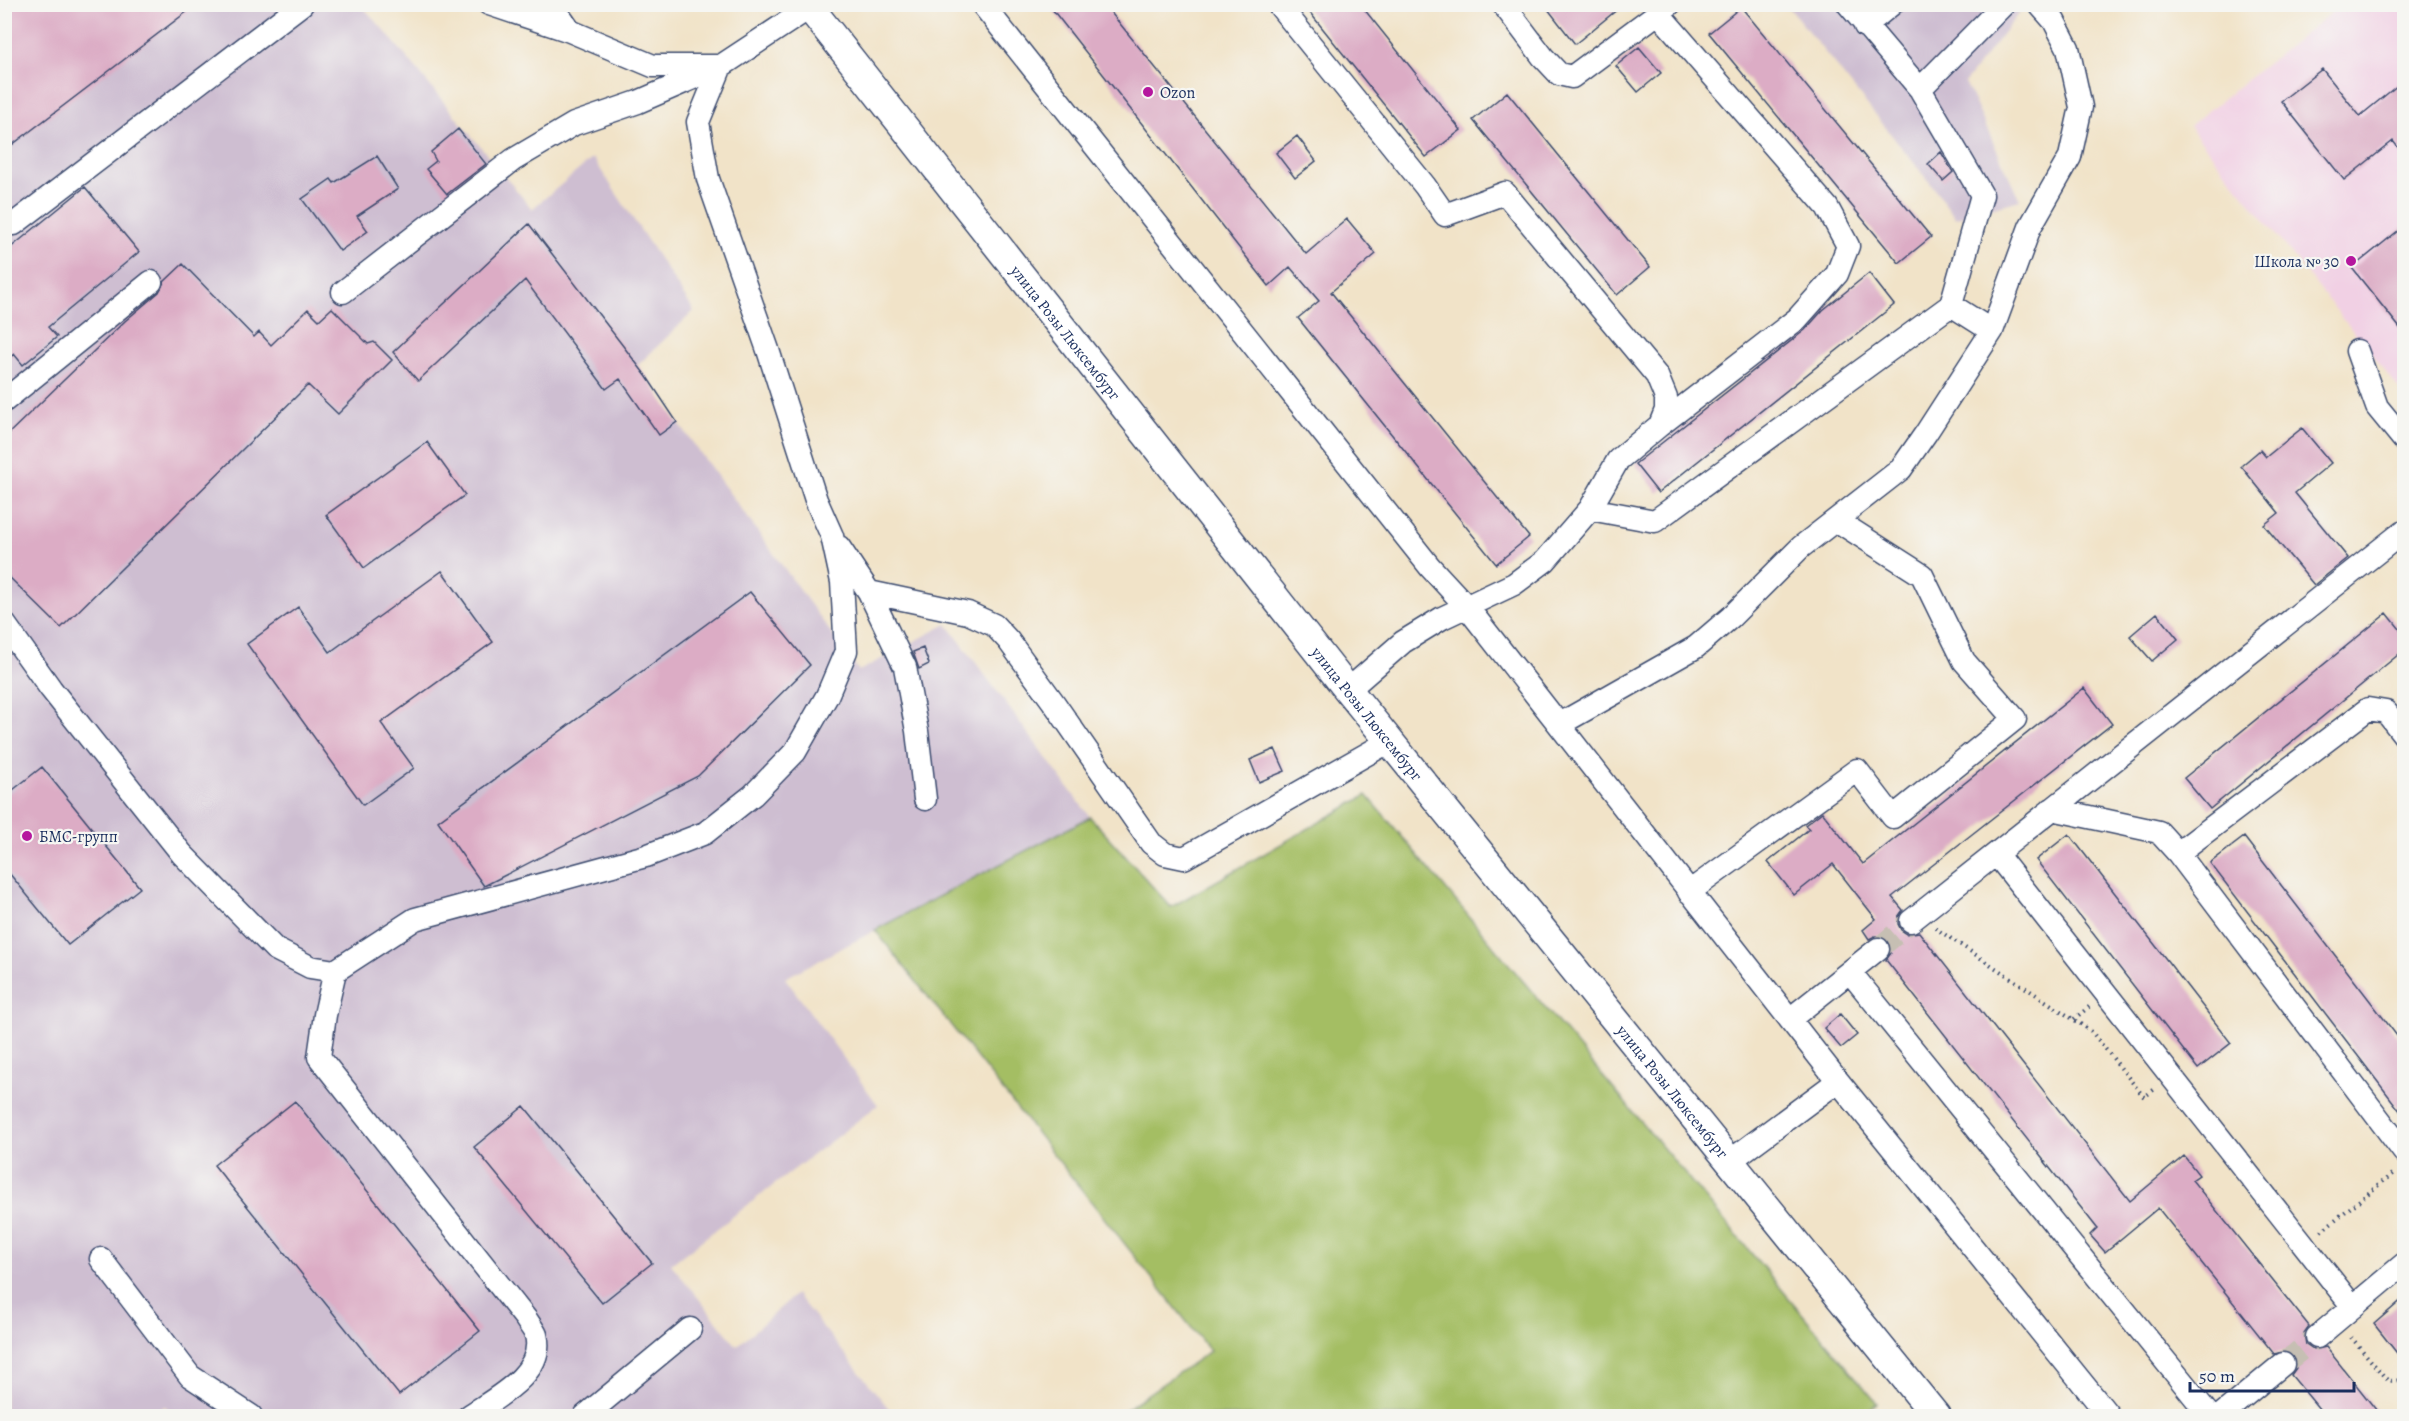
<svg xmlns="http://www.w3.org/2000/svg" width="2409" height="1421" font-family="Alegreya,serif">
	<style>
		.built { fill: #f1d0e4 }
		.industrial { fill: #cebed1 }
		.green { fill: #a4be63; stroke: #607660; stroke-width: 1.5 }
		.building { fill: #dcacc5 }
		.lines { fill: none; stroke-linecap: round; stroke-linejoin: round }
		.minor-tunnel { stroke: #c6bfb3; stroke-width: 22; stroke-dasharray: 22 11; stroke-linecap: butt }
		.minor-casing { stroke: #3b4a6e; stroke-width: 25 }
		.major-casing { stroke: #3b4a6e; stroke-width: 31 }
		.path { stroke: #3b4a6e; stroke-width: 4; stroke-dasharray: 1.5 4.5; stroke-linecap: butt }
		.minor { stroke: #fff; stroke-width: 22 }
		.major { stroke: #fff; stroke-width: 28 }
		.poi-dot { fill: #b5179e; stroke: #f6f6f2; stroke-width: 2 }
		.labels { text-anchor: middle; stroke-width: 4.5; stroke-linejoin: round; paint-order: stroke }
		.poi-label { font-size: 16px; fill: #1b2f5e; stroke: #f6f6f2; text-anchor: start }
		.street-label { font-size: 16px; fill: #1b2f5e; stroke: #f6f6f2 }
	</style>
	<rect width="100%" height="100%" fill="#f6f6f2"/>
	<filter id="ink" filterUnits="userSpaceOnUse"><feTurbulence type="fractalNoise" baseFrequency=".0167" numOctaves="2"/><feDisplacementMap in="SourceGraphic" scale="12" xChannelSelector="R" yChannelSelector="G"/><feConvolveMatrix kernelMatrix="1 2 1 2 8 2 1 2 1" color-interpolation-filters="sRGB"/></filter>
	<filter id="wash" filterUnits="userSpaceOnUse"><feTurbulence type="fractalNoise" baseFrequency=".008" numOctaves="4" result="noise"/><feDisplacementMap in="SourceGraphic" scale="24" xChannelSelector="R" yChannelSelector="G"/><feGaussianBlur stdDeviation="1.35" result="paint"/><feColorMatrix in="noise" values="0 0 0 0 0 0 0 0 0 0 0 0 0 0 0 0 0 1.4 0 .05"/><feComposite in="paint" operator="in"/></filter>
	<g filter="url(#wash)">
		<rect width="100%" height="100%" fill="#f1e3c8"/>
		<path class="built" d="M2341,5H2404V395L2189,126Z"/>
		<path class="industrial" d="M5,5H361L384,30L532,209L593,158L694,311L637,366L859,671L947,624L1090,817L785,978L878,1105L671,1264L737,1346L796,1294L895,1416H173L165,1406L152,1416H5Z
			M1787,5H2025L1965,82L2020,200L1955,218L1935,189Z"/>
		<path class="green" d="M1367,795L1877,1403L1860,1416H1116L1210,1351L875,930L1090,817L1171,907Z"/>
		<g id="blocks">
			<path class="building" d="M4,4H197L4,151Z
				M1048,4H1104L1306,254L1347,219L1376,254L1331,292L1529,537L1496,564L1298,318L1319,301L1290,267L1269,286Z
				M1303,4H1360L1461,130L1426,157Z
				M1544,4H1624L1575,44Z
				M1741,7L1931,237L1899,263L1709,33Z
				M1639,47L1661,73L1638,92L1616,66Z
				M2322,69L2360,116L2404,80V155L2393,141L2344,180L2281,101Z
				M1507,92L1650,267L1617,295L1473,120Z
				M458,129L486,164L447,194L426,169L436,161L431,152Z
				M1297,136L1316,161L1295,178L1276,153Z
				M1941,152L1953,172L1943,181L1928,164Z
				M377,156L398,189L357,216L368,231L340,251L302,199L331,179L334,183Z
				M85,187L139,252L48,327L57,337L23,365L14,354L4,362V253Z
				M529,224L647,377L677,422L659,435L620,379L606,389L525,280L418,381L393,352Z
				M2404,226V333L2352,268Z
				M183,264L254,337L259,332L271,345L308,309L319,320L332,308L368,344L374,342L392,360L338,414L308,385L61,628L4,572V438L125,321L159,292L164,282Z
				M1869,273L1894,305L1658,493L1635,464L1805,330L1823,310Z
				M2302,428L2331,463L2295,493L2348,558L2314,585L2264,525L2279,513L2241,466L2260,450L2266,457Z
				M427,442L465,495L364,568L326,515Z
				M442,571L493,642L381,723L414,768L363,805L247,644L298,607L330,652Z
				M750,592L810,665L698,776L484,886L438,821Z
				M2157,613L2178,639L2152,661L2130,636Z
				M2387,613L2404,634V650L2210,809L2184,778Z
				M923,648L929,664L919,669L913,652Z
				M2084,688L2112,724L1892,897L1903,910L1898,917V924L1901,930L1907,934L1919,932L2130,1201L2184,1156L2199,1175L2192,1180L2309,1326L2304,1333L2306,1345L2313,1350L2326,1347L2381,1416H2325L2291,1375L2296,1368L2294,1356L2287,1351L2274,1354L2158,1208L2105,1252L2090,1235L2097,1228L1886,960L1891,953L1889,941L1882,936H1875L1869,939L1863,930L1876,919L1833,864L1794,895L1768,862L1809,829L1805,825L1822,812L1863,864Z
				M1275,749L1285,771L1259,782L1250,760Z
				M42,767L140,888L68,945L4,867V797Z
				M2069,834L2231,1043L2198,1069L2036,860Z
				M2244,837L2404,1045V1116L2210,863Z
				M1840,1014L1857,1035L1841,1048L1824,1028Z
				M295,1101L480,1331L399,1395L214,1165Z
				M524,1106L652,1263L602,1303L474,1147Z
				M2404,1298V1362L2374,1324Z"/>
		</g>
	</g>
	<g filter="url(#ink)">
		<use href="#blocks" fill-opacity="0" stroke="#3b4a6e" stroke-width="1.5"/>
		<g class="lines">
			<path class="minor-tunnel" d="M1878,949L1911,921
				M2283,1364L2317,1337"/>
			<g class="minor-casing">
				<path id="minor" d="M489,4L570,31
					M551,4L570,31L653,66H721L809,8
					M982,4L1430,567L1467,607L1838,1081L2109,1416
					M1278,4L1425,186L1445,215L1505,193L1657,376L1666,398V410L1660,425L1618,460L1590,509L1545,561L1514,584L1442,618L1403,642L1348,690
					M1503,4L1543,57L1559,74L1572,77L1670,4
					M1848,4L1920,89L1982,195L1951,305
					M1659,14L1827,207L1848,246L1837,274L1797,319L1660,425
					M1865,26L1892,4
					M1920,89L2004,4
					M14,224L302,4
					M2357,351L2377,407L2404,440
					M4,401L151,282
					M1590,509L1655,521L1951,305L1992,331
					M839,547L869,592L905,667L917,731L925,799
					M869,592L968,613L994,625L1008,640L1054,703L1151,843L1165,854L1184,858L1390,741
					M4,623L51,689L182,854L275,949L310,967L335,971L415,919L646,856L705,833L753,795L795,752L827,696L846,651L842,582L832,536L816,500L768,350L708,179L698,122L721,66L638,102L574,124L513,160L343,292
					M1560,724L1696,647L1731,617L1801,547L1901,469L1926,433L1992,331L2030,227L2070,157L2081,107L2068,48L2054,21L2039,4
					M2052,809L2159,832L2178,853L2404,1152
					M2178,853L2368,709L2386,712L2404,735
					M1996,854L2353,1307
					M1689,892L1857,770L1893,817L2015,719L1964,661L1922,575L1836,520
					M1911,921L2404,531
					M335,971L325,1015L319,1057L526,1319C529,1324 534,1330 536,1335C546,1373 494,1399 469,1416
					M1850,972L2210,1416
					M1790,1019L1878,949
					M1730,1161L1838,1081
					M101,1259L190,1376L251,1416
					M2317,1337L2404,1264
					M585,1416L690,1329
					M2220,1416L2283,1364"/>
			</g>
			<g class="major-casing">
				<g id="major">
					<path id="s1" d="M807,4L1348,690L1936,1416"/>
				</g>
			</g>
			<path class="path" d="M1935,928L2091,1031L2144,1097L2155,1089
				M2074,1019L2090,1006
				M2321,1231L2395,1172
				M2351,1337L2388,1381L2404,1380"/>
			<use href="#minor" class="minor"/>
			<use href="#major" class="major"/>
		</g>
	</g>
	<g class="poi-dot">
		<circle cx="1148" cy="92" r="6"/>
		<circle cx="2351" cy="261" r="6"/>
		<circle cx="27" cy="836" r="6"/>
	</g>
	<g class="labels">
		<g class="poi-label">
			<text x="1160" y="98">Ozon</text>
			<text x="2339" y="267" text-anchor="end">Школа № 30</text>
			<text x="39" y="842">БМС-групп</text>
		</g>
		<g class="street-label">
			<text dy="6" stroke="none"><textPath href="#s1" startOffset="418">улица Розы Люксембург</textPath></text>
			<text dy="6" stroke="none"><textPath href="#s1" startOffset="904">улица Розы Люксембург</textPath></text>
			<text dy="6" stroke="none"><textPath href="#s1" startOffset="1390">улица Розы Люксембург</textPath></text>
		</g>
	</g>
	<rect width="2409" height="1421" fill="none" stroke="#f6f6f2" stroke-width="24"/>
	<path d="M2190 1382v9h164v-9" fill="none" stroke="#1b2f5e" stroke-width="3"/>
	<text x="2199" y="1382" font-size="18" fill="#1b2f5e" stroke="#f6f6f2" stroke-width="4.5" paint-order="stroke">50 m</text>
</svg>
